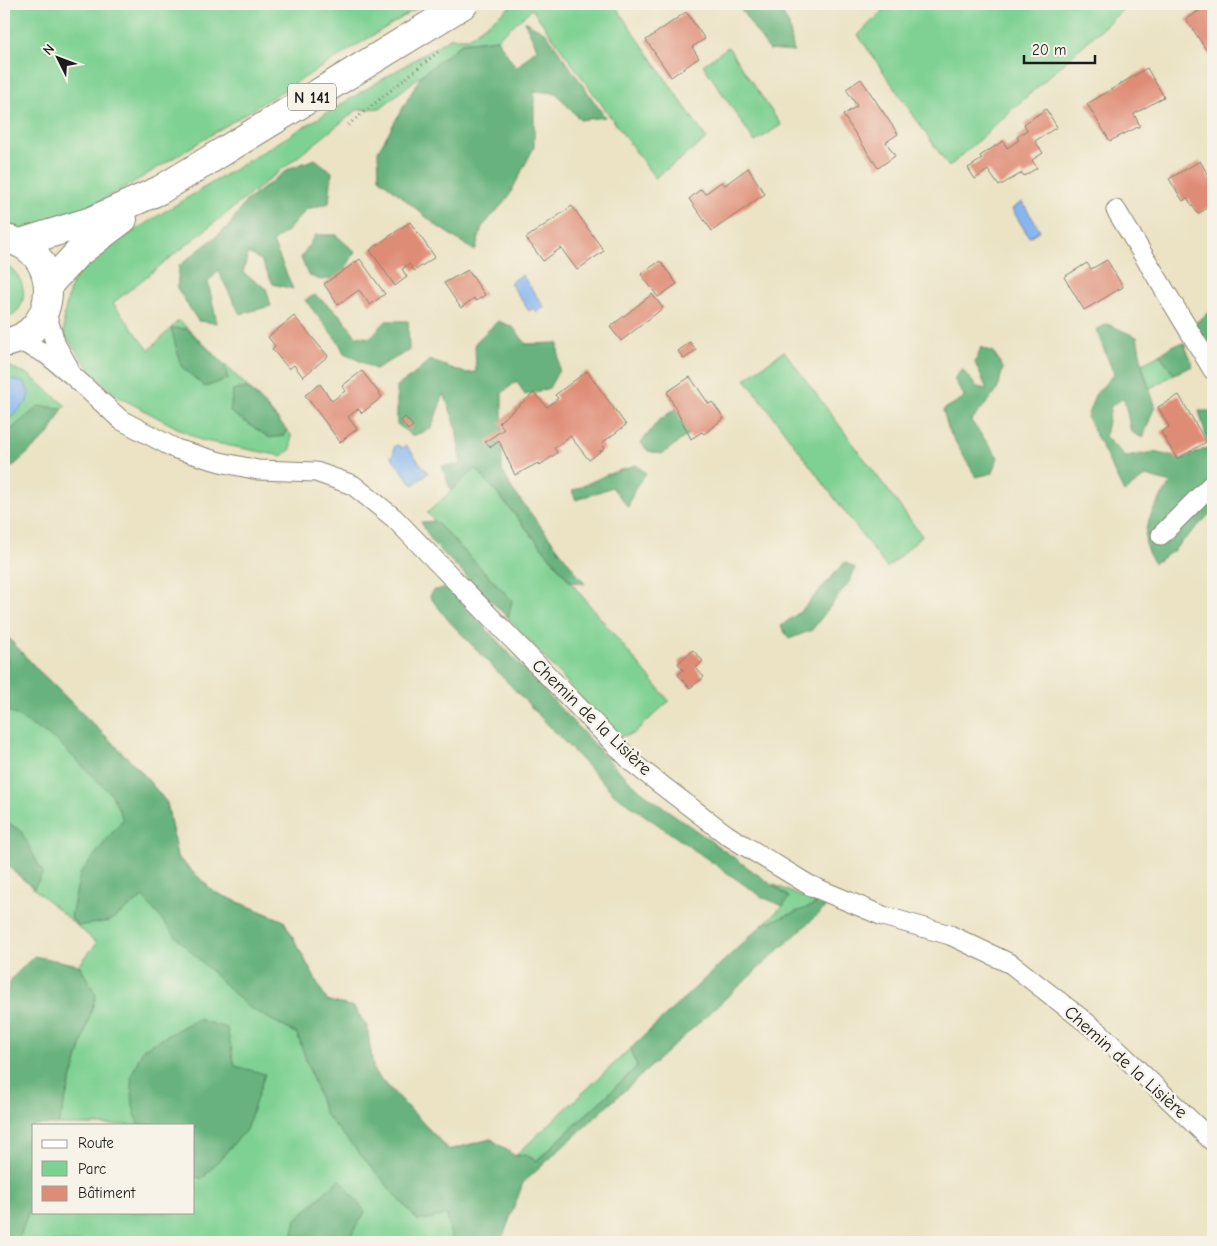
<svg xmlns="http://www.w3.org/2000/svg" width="1217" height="1246" font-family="'Comic Neue',sans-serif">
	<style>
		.green { fill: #7fd193; stroke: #4e7658 }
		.forest { fill: #67b37d; stroke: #42684c }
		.water { fill: #86b6f1; stroke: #516986 }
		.building { fill: #df8c76 }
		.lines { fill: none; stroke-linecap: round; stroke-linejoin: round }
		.minor-casing { stroke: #848070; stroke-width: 21 }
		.primary-casing { stroke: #848070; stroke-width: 30 }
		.path { stroke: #848070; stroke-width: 3; stroke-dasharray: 1 4; stroke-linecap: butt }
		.minor { stroke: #fff; stroke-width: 19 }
		.primary { stroke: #fff; stroke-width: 28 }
		.labels { text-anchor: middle; stroke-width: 5; stroke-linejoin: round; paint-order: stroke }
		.shield { fill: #f7f3e8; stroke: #5e5c59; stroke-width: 1 }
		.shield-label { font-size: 16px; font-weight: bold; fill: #1c1c1c }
		.street-label { font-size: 18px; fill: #1c1c1c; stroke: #f7f3e8 }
	</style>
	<rect width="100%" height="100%" fill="#f7f3e8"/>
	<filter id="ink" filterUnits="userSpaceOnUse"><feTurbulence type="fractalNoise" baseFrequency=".02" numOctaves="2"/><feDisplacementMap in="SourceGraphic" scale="10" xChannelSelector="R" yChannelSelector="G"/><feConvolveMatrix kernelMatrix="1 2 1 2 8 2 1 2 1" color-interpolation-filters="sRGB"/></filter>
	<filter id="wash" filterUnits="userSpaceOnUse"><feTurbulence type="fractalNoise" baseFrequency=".0096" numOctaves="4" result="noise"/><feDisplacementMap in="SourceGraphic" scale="20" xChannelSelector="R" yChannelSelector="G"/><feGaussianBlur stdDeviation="1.12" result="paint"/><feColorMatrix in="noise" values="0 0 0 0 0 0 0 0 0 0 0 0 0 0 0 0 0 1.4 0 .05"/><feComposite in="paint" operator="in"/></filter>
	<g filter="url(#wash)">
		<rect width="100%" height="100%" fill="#ebe3c4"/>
		<path class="green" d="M4,4H424L131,184L77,214L24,232L4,220Z
			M514,4H535L540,5V4H614L707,139L655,178L532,9L497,39L462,43L380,108L357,110L113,303L149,350L179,320L263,402L291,435V449L282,456L200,440L115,395L92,372L64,334V315L71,285L87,261L151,220L450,38H468Z
			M889,4H1129L949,167L858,35Z
			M728,47L781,125L755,142L703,65Z
			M4,264C28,275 32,311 4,319Z
			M784,351L922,536L887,568L745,379Z
			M1160,355L1174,374L1149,389L1142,364Z
			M8,366L28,374L66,406L4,458V367Z
			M476,468L669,701L633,734L617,737L508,618L512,600L427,513Z
			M4,633L36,668L139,769L167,803L177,857L214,892L284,921L327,1001L354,1007L367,1027L374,1072L449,1150L491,1139L515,1156L631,1048L637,1067L536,1161L526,1155L447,1215L452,1242H18L34,1196V1212H194V1125H58L96,995L79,965L97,943L4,863Z
			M773,884L817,904L762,925L783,906L789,897Z"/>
		<path class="forest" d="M737,4H777L789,25L794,52L769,50Z
			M524,21L546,33L605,117L580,120L556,93L534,91V147L508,198L482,227L475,251L437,226L379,178L378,151L421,76L462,43L497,39L516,68L537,48Z
			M315,159L332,172L329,203L307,209L287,231L273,242L293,289L273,284L261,260L248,253L243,273L266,288L271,306L240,314L218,271L208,282L217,323L198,321L177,288L179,266L229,226L246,201L290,168Z
			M315,235H336L355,252L340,278L320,280L308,275L301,258Z
			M315,295L340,315L356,336L370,338L386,321H408L409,351L375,369L344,353L339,343L305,300Z
			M1213,310V382L1209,375L1195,323Z
			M498,321L513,327L526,344L558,343L559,370L549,388L525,395L517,381L502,393V470L512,489L585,584L571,582L476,468L451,491L442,466L461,465L456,427L444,393L431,429L412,436L397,424V386L412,376L429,360L465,373L476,372L475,343Z
			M1107,324L1137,337L1144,373L1155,405L1143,438L1131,432L1124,398L1111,406L1105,436L1126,457L1154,452L1183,459L1209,447L1199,411H1213V511L1172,552L1154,563C1152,558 1148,554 1147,549C1139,526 1159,500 1171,483L1146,476L1124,492L1087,417L1095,395L1114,374L1096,330Z
			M171,328L187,329L224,364L228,379L205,387L181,366Z
			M1184,343L1193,366L1174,374L1160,355L1171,346Z
			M981,347L993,352L1003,368L997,391L971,421L998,457L993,473L976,477L949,431L943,410L965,397L954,379L962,369L977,387L987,389L975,363Z
			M248,388L287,430L283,436L270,438L230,412L233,390Z
			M689,399L704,423L662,454L648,451L641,443L658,421Z
			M39,406L63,408L49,434L11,468L4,469V435Z
			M636,465L646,473L635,488L628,507L612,487L576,500L572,491L606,475Z
			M435,521L512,600L508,618L433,543L421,522Z
			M845,562L855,568L850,581L812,630L789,639L781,626L801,611Z
			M447,587L618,770L641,791L789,897L783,906L762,897L614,794L449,621L430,597L432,591Z
			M4,633L36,668L139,769L167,803L177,857L214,892L284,921L327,1001L354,1007L367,1027L374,1072L449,1150L491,1139L515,1156L526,1155L537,1161L637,1067L631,1048L762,925L817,904L826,907L523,1183L501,1242H452L447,1215L418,1221L325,1114L297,1034L248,1007L179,940L143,897L110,921L77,926L71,917L80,874L123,819L112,795L57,741L4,708Z
			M4,820L21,831L43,873L34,888L4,863Z
			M34,956L79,965L96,995L58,1125H34V1196L18,1242H4V999L12,978Z
			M197,1019L227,1028L235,1066L265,1074L246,1130L202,1179L194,1176V1125H138L133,1106L131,1076L143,1049Z
			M340,1179L365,1212L350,1238L344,1242H296L292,1239L296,1219Z"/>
		<path class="water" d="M1022,202L1040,230L1029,237L1012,209Z
			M522,275L544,307L537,312L534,308L529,311L510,283Z
			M11,379L25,383L29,392L27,402L4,424V381Z
			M397,445L402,448L406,445L428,473L413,485L391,456L394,453V447Z"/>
		<g id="blocks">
			<path class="building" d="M1210,4L1213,9L1212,59L1186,19Z
				M686,12L705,39L692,47L699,58L671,77L646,40Z
				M1147,68L1164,97L1134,114L1140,126L1110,141L1087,104Z
				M861,79L898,134L886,142L895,156L878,168L843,115L857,106L846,89Z
				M1046,109L1057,127L1035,141L1043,153L1032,160L1037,168L1024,176L1022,173L999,186L988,170L975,179L968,168L982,159L980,156L1003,141L1007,148L1019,140L1017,137L1027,130L1024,124Z
				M1200,161L1213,184V204L1198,214L1187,198L1183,201L1169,179Z
				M748,168L765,194L712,231L689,199L701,189L705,194L721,182L725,185Z
				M572,206L604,251L577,270L561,248L543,261L526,238Z
				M410,222L435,257L414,271L409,264L402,269L407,277L395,286L370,250Z
				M360,259L385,294L370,305L359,290L338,305L324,284Z
				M1107,260L1123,287L1084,310L1064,277L1087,263L1091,269Z
				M660,261L677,284L658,297L641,274Z
				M468,270L485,295L476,301L474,298L461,308L444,283Z
				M652,294L663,308L621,341L610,327Z
				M294,316L328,356L303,377L294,365L289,369L272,349L275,346L268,337Z
				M690,342L696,350L684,359L678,351Z
				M362,371L382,397L362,413L358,409L348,417L357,429L340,442L305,395L320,384L332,401L345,391L342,386Z
				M587,371L626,425L601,444L605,448L589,460L570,436L554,448L557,453L540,465L538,463L515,475L499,441L491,447L485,442L504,429L499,422L534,393L547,407L558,398L555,395Z
				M690,377L709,404L712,402L724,418L704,434L702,432L691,439L667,392Z
				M1179,395L1206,442L1177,459L1161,432L1169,427L1158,407Z
				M405,417L413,426L408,430L401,421Z
				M693,650L703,661L696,668L704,677L690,688L678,675L683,670L678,663Z"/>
		</g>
	</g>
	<g filter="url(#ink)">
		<use href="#blocks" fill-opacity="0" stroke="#848070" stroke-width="1"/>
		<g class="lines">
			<g class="minor-casing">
				<path id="minor" d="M1116,210L1213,370
					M45,310L56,345L68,366
					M16,339L46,354L73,376L121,420L176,449L220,462L258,470L316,472L353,485L394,518L634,764L727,835L809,885L883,916L950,935L1011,964L1101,1034L1213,1142
					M1161,535L1213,483"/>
			</g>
			<g class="primary-casing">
				<path id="primary" d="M20,243L91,221L160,190L464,4
					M49,284L77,254L123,219
					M4,343C62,334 63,248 5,239"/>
			</g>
			<path class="path" d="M348,125L438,52"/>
			<use href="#minor" class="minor"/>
			<use href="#primary" class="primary"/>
		</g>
	</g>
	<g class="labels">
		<rect class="shield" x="288" y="83.5" width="48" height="27" rx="4"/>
		<g class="shield-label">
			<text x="312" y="103">N 141</text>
		</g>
		<g class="street-label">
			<text transform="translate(592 717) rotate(44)" y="6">Chemin de la Lisière</text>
			<text transform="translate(1126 1062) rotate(42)" y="6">Chemin de la Lisière</text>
		</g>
	</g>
	<rect width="1217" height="1246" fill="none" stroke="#f7f3e8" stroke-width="20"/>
	<rect x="32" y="1124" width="162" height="90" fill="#f7f3e8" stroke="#9f9d96"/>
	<rect x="42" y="1140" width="25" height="8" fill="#ffffff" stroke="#9f9d96"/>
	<text x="78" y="1148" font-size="15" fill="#1c1c1c">Route</text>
	<rect x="42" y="1161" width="25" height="15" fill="#7fd193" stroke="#9f9d96"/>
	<text x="78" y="1174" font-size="15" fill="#1c1c1c">Parc</text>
	<rect x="42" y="1186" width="25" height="15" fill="#df8c76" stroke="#9f9d96"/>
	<text x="78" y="1198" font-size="15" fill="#1c1c1c">Bâtiment</text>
	<g transform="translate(58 58) rotate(312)" stroke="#f7f3e8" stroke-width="4" paint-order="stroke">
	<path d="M0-4L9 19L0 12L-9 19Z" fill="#1c1c1c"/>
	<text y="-8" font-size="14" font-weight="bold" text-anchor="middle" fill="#1c1c1c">N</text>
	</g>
	<path d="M1024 55v8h71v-8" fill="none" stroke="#1c1c1c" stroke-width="2.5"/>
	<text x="1032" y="55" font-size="15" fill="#1c1c1c" stroke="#f7f3e8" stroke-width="4" paint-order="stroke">20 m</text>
</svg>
